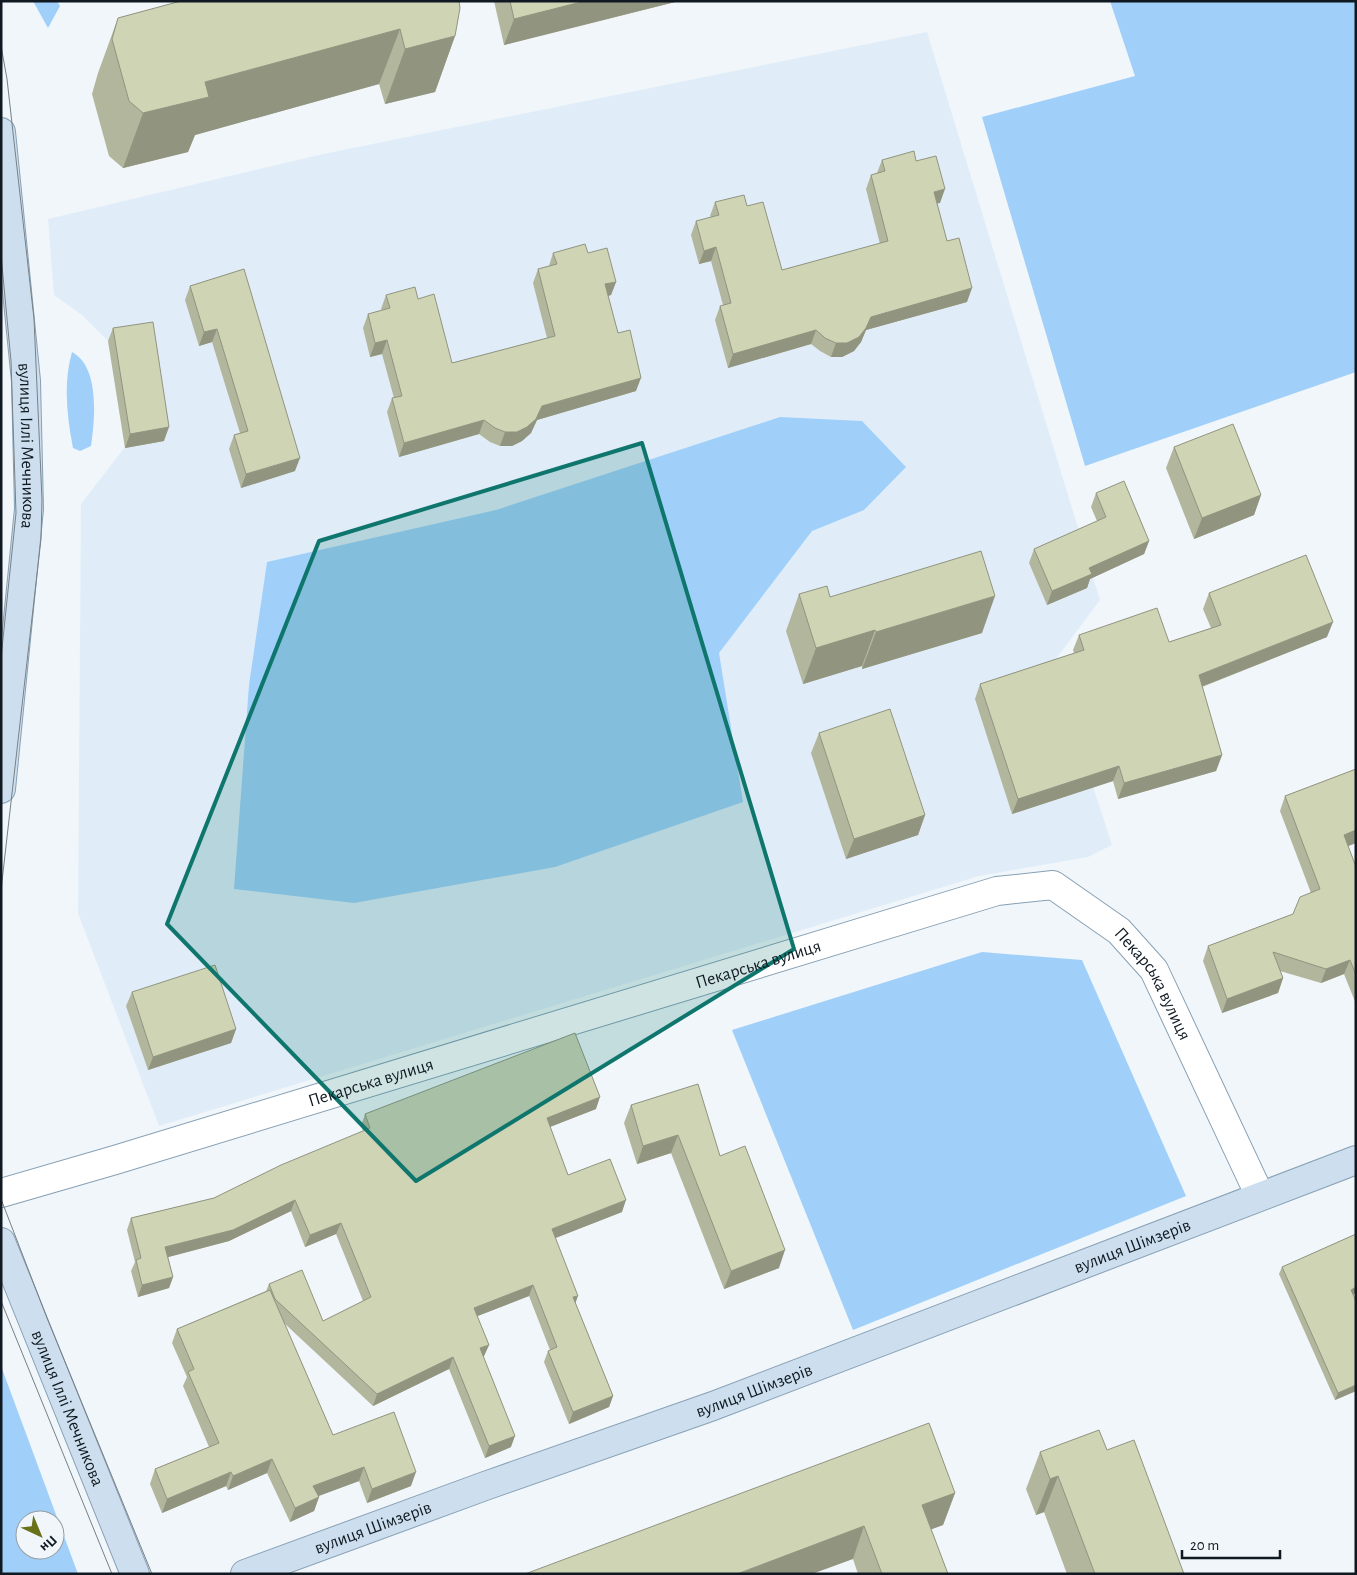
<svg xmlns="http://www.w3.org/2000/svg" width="1357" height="1575" font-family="'Alegreya Sans',sans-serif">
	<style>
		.built { fill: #e0edf9 }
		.green { fill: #a0d0f9; fill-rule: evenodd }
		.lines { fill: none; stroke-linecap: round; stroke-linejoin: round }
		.street-casing { stroke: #87a0b5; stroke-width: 30 }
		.secondary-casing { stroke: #87a0b5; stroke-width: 30 }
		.street { stroke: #fff; stroke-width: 28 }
		.secondary { stroke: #cddfee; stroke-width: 28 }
		.tram { stroke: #788086; stroke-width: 1 }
		.wall { fill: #b2b69c }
		.shaded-wall { fill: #91947f }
		.building { fill: #cfd4b5; stroke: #91947f }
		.marked { fill: #0f766e; fill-opacity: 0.2; stroke: #0f766e; stroke-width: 4; stroke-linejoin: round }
		.labels { text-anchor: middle; stroke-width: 4.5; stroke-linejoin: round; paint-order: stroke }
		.street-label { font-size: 18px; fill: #101921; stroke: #f0f6fa }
	</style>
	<rect width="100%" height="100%" fill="#f0f6fa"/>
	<path class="built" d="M927,32L1100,600L1053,663L1112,845L1088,857L979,876L159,1126L78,913L81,504L125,447L108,341L82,315L54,295L48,219L323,154Z"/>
	<path class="green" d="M33,1H57L60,6L48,28Z
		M1110,1H1356V372L1085,466L982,117L1135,76Z
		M72,352C100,367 95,419 91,446L80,451L73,448C67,416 63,384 72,352Z
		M780,417L862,421L906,467L864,510L812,531L719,653L743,802L555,867L354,903L234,889L249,685L267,562L496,510Z
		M982,952L1082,960L1186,1196L853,1330L732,1030Z
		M1,1366L78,1574H1ZM25,1520H55V1550H25Z"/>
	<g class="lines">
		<g class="street-casing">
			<g id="street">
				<path id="s1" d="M1,1193L115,1160L997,891L1053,885L1119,931L1154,970L1260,1196"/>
			</g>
		</g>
		<g class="secondary-casing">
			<g id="secondary">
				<path id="s2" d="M1,132L26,381L29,509L1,789"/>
				<path id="s3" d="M1,1242L135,1574"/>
				<path id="s4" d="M245,1574L485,1486L713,1406L1356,1160"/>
			</g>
		</g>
		<use href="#street" class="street"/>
		<use href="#secondary" class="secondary"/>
		<path class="tram" d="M1,46L7,79L34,319L42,500L41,539L1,890
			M1,255L11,361L16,513L1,658
			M1,1199L47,1318L152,1574
			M1,1301L112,1574"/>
	</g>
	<path class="wall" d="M181,1L455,36L435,92L385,104L379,84L195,135L188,152L123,168L109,156L92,94L98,73L118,18Z
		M494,1H679L504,45Z
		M882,160L916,161L940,203H937L947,241L967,302L866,330L861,342L854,351L842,357H831L820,351L811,344L728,368L715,320L720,306L723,305L711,261L699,264L691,235L696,221L711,217L710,216L715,202L747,206L782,270L880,244L866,189L871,175L877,173Z
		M553,253H588L616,282L611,295L608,296L618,333L636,391L537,420L531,433L522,441L512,446H500L490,442L479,434L399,457L387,412L392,398H394L382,354L370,357L363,328L368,314L382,310L381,309L386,295L418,299L452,363L547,338L533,283L538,269L549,266Z
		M244,269L295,471L241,488L229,449L234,435L240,433L212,342L199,346L185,300L190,286Z
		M113,328L164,441L125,448L108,341Z
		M1174,447L1261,495L1254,515L1194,539L1166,468Z
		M1096,493L1149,541L1144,554L1090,579L1087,588L1047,605L1029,563L1034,549L1097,521L1091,507Z
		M1209,593L1327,637L1202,687L1222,755L1216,771L1118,799L1113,781L1012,814L975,699L980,684L1074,653L1073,650L1079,635L1169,642L1211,628L1203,609Z
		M799,594L830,597L982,633L862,669V666L803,684L786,631Z
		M819,733L925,815L918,835L846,859L811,753Z
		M1356,769V843L1348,846L1356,867V1004L1344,974L1321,983L1280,971L1283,978L1278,993L1222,1013L1203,961L1208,946L1293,914L1311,893L1280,811L1285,796Z
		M132,992L236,1029L231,1043L148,1070L126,1006Z
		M631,1105L720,1156L779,1268L724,1289L671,1153L637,1164L624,1123Z
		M596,1109L550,1127L568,1175L622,1212L555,1238L575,1302L613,1396L609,1407L569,1424L544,1362L548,1351L550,1350L529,1296L477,1316L489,1345L484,1356L483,1357L511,1447L485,1458L449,1369L373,1406L284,1323L333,1435L411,1486L367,1503L359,1481L318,1496L319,1497L314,1511L290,1522L267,1473L228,1490L226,1486L162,1513L150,1484L155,1469L209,1447L183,1386L187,1377L172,1343L177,1329L266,1291L269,1284L323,1321L363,1301L336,1234L305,1247L291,1211L229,1241L168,1257L173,1277L169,1288L138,1297L131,1271L135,1262L127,1230L131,1218L214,1198L363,1131L361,1126L365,1114Z
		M1356,1234V1293L1353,1295L1356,1391L1335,1400L1279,1274L1282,1267Z
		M1107,1450L1184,1574H1067L1044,1512L1036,1515L1026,1489L1040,1452Z
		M955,1493L943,1525L931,1529L948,1574H858L853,1559L525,1574Z"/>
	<path class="shaded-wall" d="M585,1H679L504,45L514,19Z
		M400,29L379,84L195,135L188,152L123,168L143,113L205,82Z
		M455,36L435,92L385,104L405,49Z
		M945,189L940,203L929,205L934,192Z
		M716,247L711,261L699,264L704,251Z
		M616,282L611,295L600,298L605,284Z
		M972,288L967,302L866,330L861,342L854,351L842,357H831L836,343L871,317Z
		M217,329L212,342L199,346L204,332Z
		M816,330L811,344L728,368L733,354Z
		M387,340L382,354L370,357L375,343Z
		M641,378L636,391L537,420L531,433L522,441L512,446H500L505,432L542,406Z
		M484,420L479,434L399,457L404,443Z
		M169,427L164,441L125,448L130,434Z
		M300,458L295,471L241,488L246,474Z
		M1261,495L1254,515L1194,539L1202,518Z
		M1149,541L1144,554L1090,579L1087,588L1047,605L1052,591L1089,568Z
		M995,596L982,633L862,669L876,632Z
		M1333,622L1327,637L1193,690L1199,675Z
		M875,630L862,666L803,684L816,648Z
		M1222,755L1216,771L1118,799L1124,783Z
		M1119,766L1113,781L1012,814L1018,799Z
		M925,815L918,835L846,859L854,839Z
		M1356,830V843L1338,850L1344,835Z
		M1350,960L1344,974L1321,983L1326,969Z
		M1283,978L1278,993L1222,1013L1227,999Z
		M236,1029L231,1043L148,1070L153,1057Z
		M600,1097L596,1109L542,1130L547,1118Z
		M678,1135L671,1153L637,1164L643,1146Z
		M295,1200L291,1211L229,1241L161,1259L165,1247Z
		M626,1200L622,1212L548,1241L552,1229Z
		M341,1223L336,1234L305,1247L310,1235Z
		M785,1250L779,1268L724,1289L731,1271Z
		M173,1277L169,1288L138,1297L142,1285Z
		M533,1285L529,1296L470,1319L474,1308Z
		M1356,1287V1293L1348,1297L1351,1290Z
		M578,1296L574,1307L573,1297Z
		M489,1345L484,1356L476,1360L480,1348Z
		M453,1357L449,1369L373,1406L377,1394Z
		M1356,1385V1391L1335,1400L1338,1393Z
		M613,1396L609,1407L569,1424L573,1412Z
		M515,1436L511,1447L485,1458L489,1446Z
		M272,1459L267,1473L228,1490L233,1476Z
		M364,1467L359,1481L308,1500L313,1486Z
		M231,1472L226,1486L162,1513L167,1499Z
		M416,1472L411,1486L367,1503L372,1489Z
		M1058,1476L1044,1512L1036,1515L1050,1479Z
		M955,1493L943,1525L911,1537L922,1505Z
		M319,1497L314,1511L290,1522L295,1508Z
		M864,1526L853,1559L812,1574H737Z"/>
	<path class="building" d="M181,1H459L460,8L455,36L405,49L400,29L205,82L209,97L143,113L129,101L112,39L118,18Z
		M510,1H585L514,19Z
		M914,151L916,161L936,156L945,189L934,192L947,241L959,238L972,288L871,317L866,328L859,337L847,343H836L825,338L816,330L733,354L720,306L731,303L716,247L704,251L696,221L719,215L715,202L744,195L747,206L763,202L782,270L888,241L871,175L885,171L882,160Z
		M585,244L588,253L607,248L616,282L605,284L618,333L630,330L641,378L542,406L536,419L527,427L517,432H505L495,428L484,420L404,443L392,398L402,396L387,340L375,343L368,314L390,308L386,295L415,287L418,299L434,294L452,363L555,336L538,269L557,264L553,253Z
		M244,269L300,458L246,474L234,435L248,431L217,329L204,332L190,286Z
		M153,322L169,427L130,434L113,328Z
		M1233,424L1261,495L1202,518L1174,447Z
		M1124,481L1149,541L1089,568L1092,574L1052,591L1034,549L1106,517L1096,493Z
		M981,551L995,596L876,632L875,630L816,648L799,594L827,586L830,597Z
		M1306,555L1333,622L1199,675L1222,755L1124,783L1119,766L1018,799L980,684L1084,650L1079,635L1157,608L1169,642L1221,625L1209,593Z
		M890,709L925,815L854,839L819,733Z
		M1356,769V830L1344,835L1356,867V975L1350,960L1326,969L1273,952L1283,978L1227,999L1208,946L1293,914L1300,897L1320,889L1285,796Z
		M215,965L236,1029L153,1057L132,992Z
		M575,1033L600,1097L547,1118L568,1175L610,1159L626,1200L552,1229L578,1296L573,1297L613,1396L573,1412L548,1351L557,1347L533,1285L474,1308L489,1345L480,1348L515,1436L489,1446L453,1357L377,1394L275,1299L269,1284L302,1270L323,1321L371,1297L341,1223L310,1235L295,1200L233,1230L165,1247L173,1277L142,1285L136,1260L141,1258L131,1218L214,1198L281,1165L370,1128L365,1114Z
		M698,1084L720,1156L745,1146L785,1250L731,1271L678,1135L643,1146L631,1105Z
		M1356,1234V1287L1351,1290L1356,1301V1385L1338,1393L1282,1267Z
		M270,1290L333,1435L394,1412L416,1472L372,1489L364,1467L313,1486L319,1497L295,1508L272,1459L233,1476L231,1472L167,1499L155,1469L219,1443L188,1372L194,1369L177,1329Z
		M929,1423L955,1493L922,1505L948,1574H882L864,1526L737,1574H525Z
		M1099,1430L1107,1450L1134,1440L1184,1574H1095L1058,1476L1050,1479L1040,1452Z"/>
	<path class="marked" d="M642,443L794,949L416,1181L167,924L319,541Z"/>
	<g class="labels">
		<g class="street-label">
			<text dy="6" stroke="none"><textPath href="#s2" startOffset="315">вулиця Іллі Мечникова</textPath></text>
			<text dy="6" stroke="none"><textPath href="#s1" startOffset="791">Пекарська вулиця</textPath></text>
			<text dy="6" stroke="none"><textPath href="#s1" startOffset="1241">Пекарська вулиця</textPath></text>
			<text dy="6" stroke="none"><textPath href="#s1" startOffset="386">Пекарська вулиця</textPath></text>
			<text dy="6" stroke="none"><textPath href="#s4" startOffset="946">вулиця Шімзерів</textPath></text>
			<text dy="6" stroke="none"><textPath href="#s4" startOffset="541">вулиця Шімзерів</textPath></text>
			<text dy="6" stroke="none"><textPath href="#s3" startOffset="179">вулиця Іллі Мечникова</textPath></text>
			<text dy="6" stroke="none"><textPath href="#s4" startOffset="136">вулиця Шімзерів</textPath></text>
		</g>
	</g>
	<rect width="1357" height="1575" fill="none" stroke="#101921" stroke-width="5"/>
	<g transform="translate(40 1535) rotate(136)"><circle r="24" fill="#f0f6fa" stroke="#969ea3"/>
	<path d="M0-4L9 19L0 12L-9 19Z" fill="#697119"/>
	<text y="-8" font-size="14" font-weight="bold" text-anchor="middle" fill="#101921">Пн</text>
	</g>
	<path d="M1182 1550v8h98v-8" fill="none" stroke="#101921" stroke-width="2.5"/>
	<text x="1190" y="1550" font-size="15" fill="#101921" stroke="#f0f6fa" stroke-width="4" paint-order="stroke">20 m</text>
</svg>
